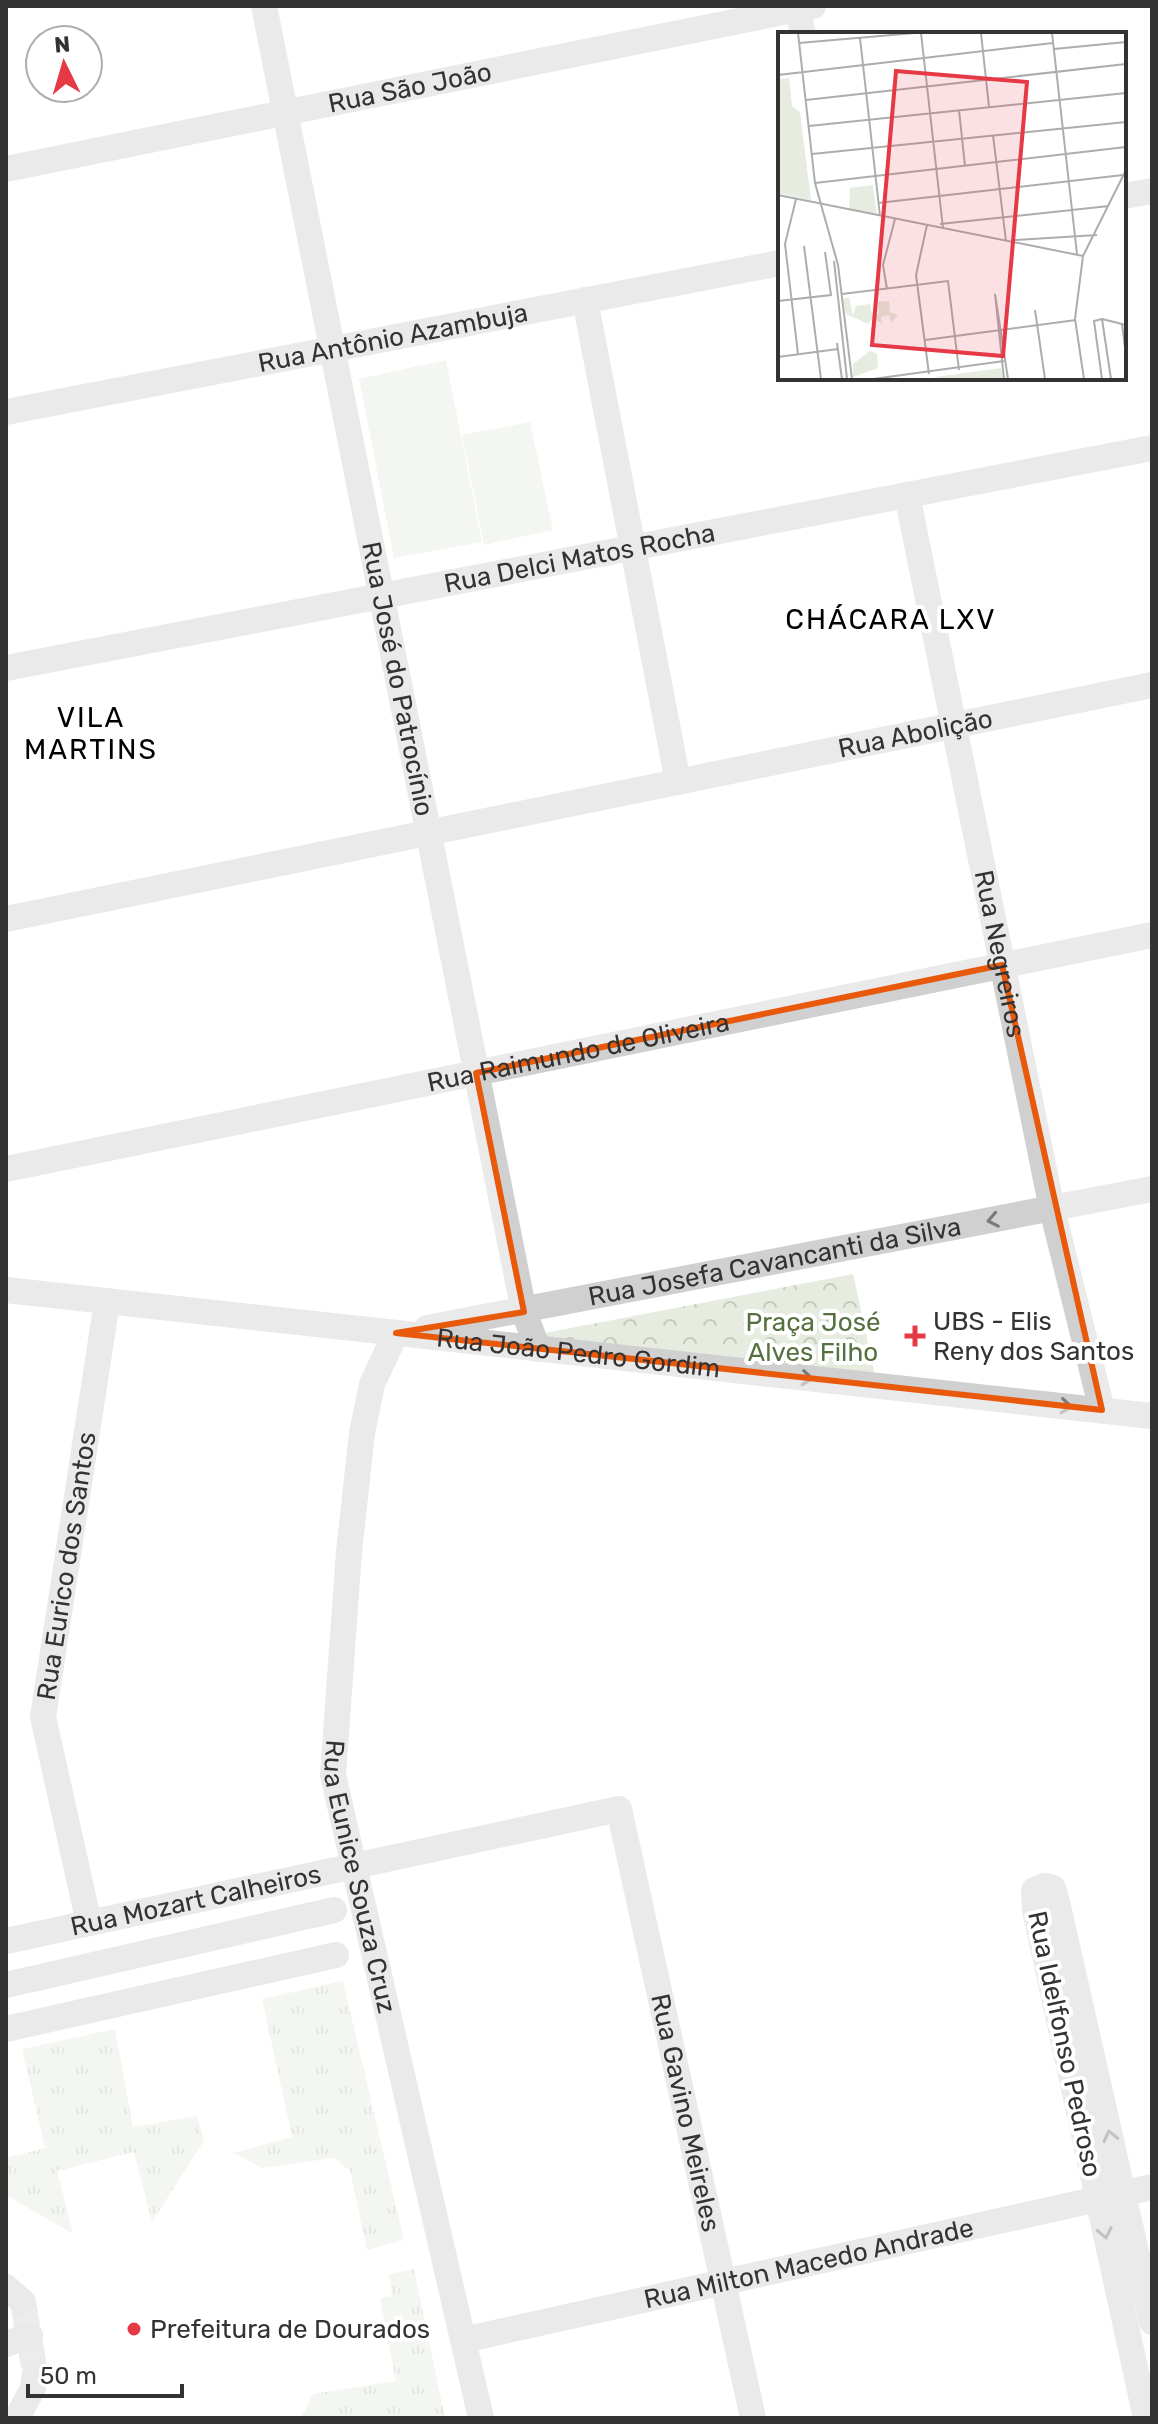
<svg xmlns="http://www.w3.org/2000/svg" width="1158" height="2424" font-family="Rubik,sans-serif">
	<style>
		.grass { fill: url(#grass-tufts) }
		.park { fill: url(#park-crowns) }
		.garden { fill: #e6ecdf }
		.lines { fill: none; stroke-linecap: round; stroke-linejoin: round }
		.minor-tunnel { stroke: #d6d6d6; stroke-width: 26; stroke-dasharray: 26 13; stroke-linecap: butt }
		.minor { stroke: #d0d0d0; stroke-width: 26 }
		.oneway { stroke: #7a7a7a }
		.marked { fill: none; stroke: #e8590c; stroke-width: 6; stroke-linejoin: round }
		.poi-dot { fill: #e63946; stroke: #fff; stroke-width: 3 }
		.labels { text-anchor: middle; stroke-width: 8; stroke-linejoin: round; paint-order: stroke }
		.street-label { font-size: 26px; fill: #333; stroke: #fff }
		.poi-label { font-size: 26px; fill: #333; stroke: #fff; text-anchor: start }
		.park-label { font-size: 26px; fill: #56703f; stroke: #fff }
		.neighbourhood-label { font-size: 28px; letter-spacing: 2px; fill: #000; stroke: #fff }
		.inset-road { fill: none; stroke: #adadad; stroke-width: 2 }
		.view { fill: #e63946; fill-opacity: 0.15; stroke: #e63946; stroke-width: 4 }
		.inset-edge { fill: none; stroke: #333; stroke-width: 4 }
	</style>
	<defs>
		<pattern id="grass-tufts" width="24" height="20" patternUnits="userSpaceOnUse" patternTransform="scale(2)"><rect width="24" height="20" fill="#e6ecdf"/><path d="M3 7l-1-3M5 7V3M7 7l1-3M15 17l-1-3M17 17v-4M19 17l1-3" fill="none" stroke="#c6cbc0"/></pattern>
		<pattern id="park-crowns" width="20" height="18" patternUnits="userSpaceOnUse" patternTransform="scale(2)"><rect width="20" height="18" fill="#e6ecdf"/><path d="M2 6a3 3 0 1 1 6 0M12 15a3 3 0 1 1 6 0" fill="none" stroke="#c6cbc0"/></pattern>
	</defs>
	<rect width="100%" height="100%" fill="#fff"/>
	<path class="grass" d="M343,1981L404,2240L367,2250L350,2170L333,2158L262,2168L234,2153L292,2137L262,1999Z
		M115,2029L133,2127L197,2116L204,2141L152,2222L134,2152L57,2171L73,2234L6,2195V2158L45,2148L22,2049Z
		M414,2269L445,2418H301L313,2394L396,2381L380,2298L392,2296L389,2274Z"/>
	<path class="park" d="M853,1274L880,1398L548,1360L545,1333Z"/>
	<path class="garden" d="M446,360L482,542L394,558L359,379Z
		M530,422L553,530L484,545L462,435Z"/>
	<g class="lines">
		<path class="minor-tunnel" d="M23,2302L35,2373"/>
		<g class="minor">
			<path id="s1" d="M264,6L524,1312L538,1349"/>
			<path d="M797,6L803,34"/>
			<path id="s2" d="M6,169L813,6"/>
			<path d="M1124,196L1152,191"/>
			<path d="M585,300L678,782"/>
			<path id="s3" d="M6,412L780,263"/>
			<path id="s4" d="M907,495L1052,1209L1102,1410"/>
			<path id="s5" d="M6,668L1152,448"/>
			<path id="s6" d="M6,919L1152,685"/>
			<path id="s7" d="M6,1169L1152,935"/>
			<path id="s8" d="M6,1290L1152,1416"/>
			<path id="s9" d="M427,1328L1152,1189"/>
			<path id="s10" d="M396,1333L372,1384L362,1433L349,1552L333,1775L481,2418"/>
			<path id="s11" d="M89,1923L43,1717L107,1302"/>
			<path id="s12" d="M6,1941L619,1809L753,2418"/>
			<path d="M6,1985L334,1910"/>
			<path d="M6,2029L336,1955"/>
			<path d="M6,2287L23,2302"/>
			<path id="s13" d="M463,2340L1152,2187"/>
			<path d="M6,2344L30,2335"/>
			<path d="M17,2418L33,2388L35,2373"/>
			<path d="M1146,2418L1035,1910L1034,1890L1044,1886L1053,1888L1058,1906L1152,2322"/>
		</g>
	</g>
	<defs><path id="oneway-chevron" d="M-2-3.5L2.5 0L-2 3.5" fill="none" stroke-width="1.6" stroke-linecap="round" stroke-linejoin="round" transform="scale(2)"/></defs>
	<g class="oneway">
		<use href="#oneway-chevron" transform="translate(993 1220) rotate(169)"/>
		<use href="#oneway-chevron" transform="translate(807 1378) rotate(6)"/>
		<use href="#oneway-chevron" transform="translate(1066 1406) rotate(6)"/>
		<use href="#oneway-chevron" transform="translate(1110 2136) rotate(-103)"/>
		<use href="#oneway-chevron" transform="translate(1105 2233) rotate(78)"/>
	</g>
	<path d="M0 0H1158V2424H0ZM1002,965L1102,1410L396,1333L524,1312L476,1073Z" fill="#fff" fill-opacity=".55" fill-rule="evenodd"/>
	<path class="marked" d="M1002,965L1102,1410L396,1333L524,1312L476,1073Z"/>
	<g class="poi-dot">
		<path d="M911 1324h8v8h8v8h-8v8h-8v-8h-8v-8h8z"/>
		<circle cx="134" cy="2329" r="8"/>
	</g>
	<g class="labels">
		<g class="street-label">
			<text dy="9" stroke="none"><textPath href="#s2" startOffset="412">Rua São João</textPath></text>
			<text dy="9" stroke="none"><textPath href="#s3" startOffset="394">Rua Antônio Azambuja</textPath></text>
			<text dy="9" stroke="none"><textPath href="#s5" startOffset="584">Rua Delci Matos Rocha</textPath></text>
			<text dy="9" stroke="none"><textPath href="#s1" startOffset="686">Rua José do Patrocínio</textPath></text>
			<text dy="9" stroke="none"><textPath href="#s6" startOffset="928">Rua Abolição</textPath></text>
			<text dy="9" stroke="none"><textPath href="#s4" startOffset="468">Rua Negreiros</textPath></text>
			<text dy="9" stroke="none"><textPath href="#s7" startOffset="584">Rua Raimundo de Oliveira</textPath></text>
			<text dy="9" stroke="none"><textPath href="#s9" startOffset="354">Rua Josefa Cavancanti da Silva</textPath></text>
			<text dy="9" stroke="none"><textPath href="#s8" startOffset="576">Rua João Pedro Gordim</textPath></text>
			<text dy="9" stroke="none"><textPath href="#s11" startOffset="364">Rua Eurico dos Santos</textPath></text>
			<text dy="9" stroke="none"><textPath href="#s10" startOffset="554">Rua Eunice Souza Cruz</textPath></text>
			<text dy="9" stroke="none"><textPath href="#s12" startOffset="194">Rua Mozart Calheiros</textPath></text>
			<text transform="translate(1065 2044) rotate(78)" y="9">Rua Idelfonso Pedroso</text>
			<text dy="9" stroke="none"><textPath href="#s12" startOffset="938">Rua Gavino Meireles</textPath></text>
			<text dy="9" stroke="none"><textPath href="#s13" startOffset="354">Rua Milton Macedo Andrade</textPath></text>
		</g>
		<g class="poi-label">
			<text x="933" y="1330">UBS - Elis<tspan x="933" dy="30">Reny dos Santos</tspan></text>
			<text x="150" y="2338">Prefeitura de Dourados</text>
		</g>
		<g class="park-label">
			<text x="813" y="1331">Praça José<tspan x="813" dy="30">Alves Filho</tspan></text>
		</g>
		<g class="neighbourhood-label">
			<text x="891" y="629">CHÁCARA LXV</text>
			<text x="91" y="727">VILA<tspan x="91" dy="32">MARTINS</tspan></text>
		</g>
	</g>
	<g transform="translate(778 32)">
		<rect width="348" height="348" fill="#fff"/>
		<path d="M71,265L75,284L78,274L92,272L94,283L101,282L100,270L111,269L112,280L120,283L113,291L111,283L103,285L104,292L95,286L90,292L68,282L65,267ZM92,319L99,322L100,336L75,345V332Z" fill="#e6ecdf"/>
		<path d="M95,153L99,183L71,178L72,156ZM223,336L225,347H156L157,345Z" fill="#e6ecdf"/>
		<path d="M11,46L14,74L22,80L33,168L0,161V47Z" fill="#e6ecdf"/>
		<path class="inset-road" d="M20,1L37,151L60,233L74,347M143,1L165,196M203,1L211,75M274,1L299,222M82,6L102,184M21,11L137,1M276,17L348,10M0,43L275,11M28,68L348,32M181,78L187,134M31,94L348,61M215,103L228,209M34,122L348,90M37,151L348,115M0,163L305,224M18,167L7,212L20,322M100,171L345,143M162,192L331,174M149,193L138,243L151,342M237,208L319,203M26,214L43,347M305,224L297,287L306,347M305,224L348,138M56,229L69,347M109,257L105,233L117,187M64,262L170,249L181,338M0,269L53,263L47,220M257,278L267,347M324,287L348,293M344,292L348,324M147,308L298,288M59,311L64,347M0,325L60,317M95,347L226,329M226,347L217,262L230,347M324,347L316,289L324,287L333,347"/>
		<path class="view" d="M118,39L249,50L225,324L94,313Z"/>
		<rect width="348" height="348" class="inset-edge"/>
	</g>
	<rect width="1158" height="2424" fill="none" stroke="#333333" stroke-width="16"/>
	<g transform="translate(64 64) rotate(355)"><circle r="38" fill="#ffffff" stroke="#adadad" stroke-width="2"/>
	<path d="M0-6L14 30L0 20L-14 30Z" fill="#e63946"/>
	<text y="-12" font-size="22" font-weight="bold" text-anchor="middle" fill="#333333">N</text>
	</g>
	<path d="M28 2384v12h154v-12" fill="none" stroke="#333333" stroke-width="4"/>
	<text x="40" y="2384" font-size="24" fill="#333333" stroke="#ffffff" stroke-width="6" paint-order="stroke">50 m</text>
</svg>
